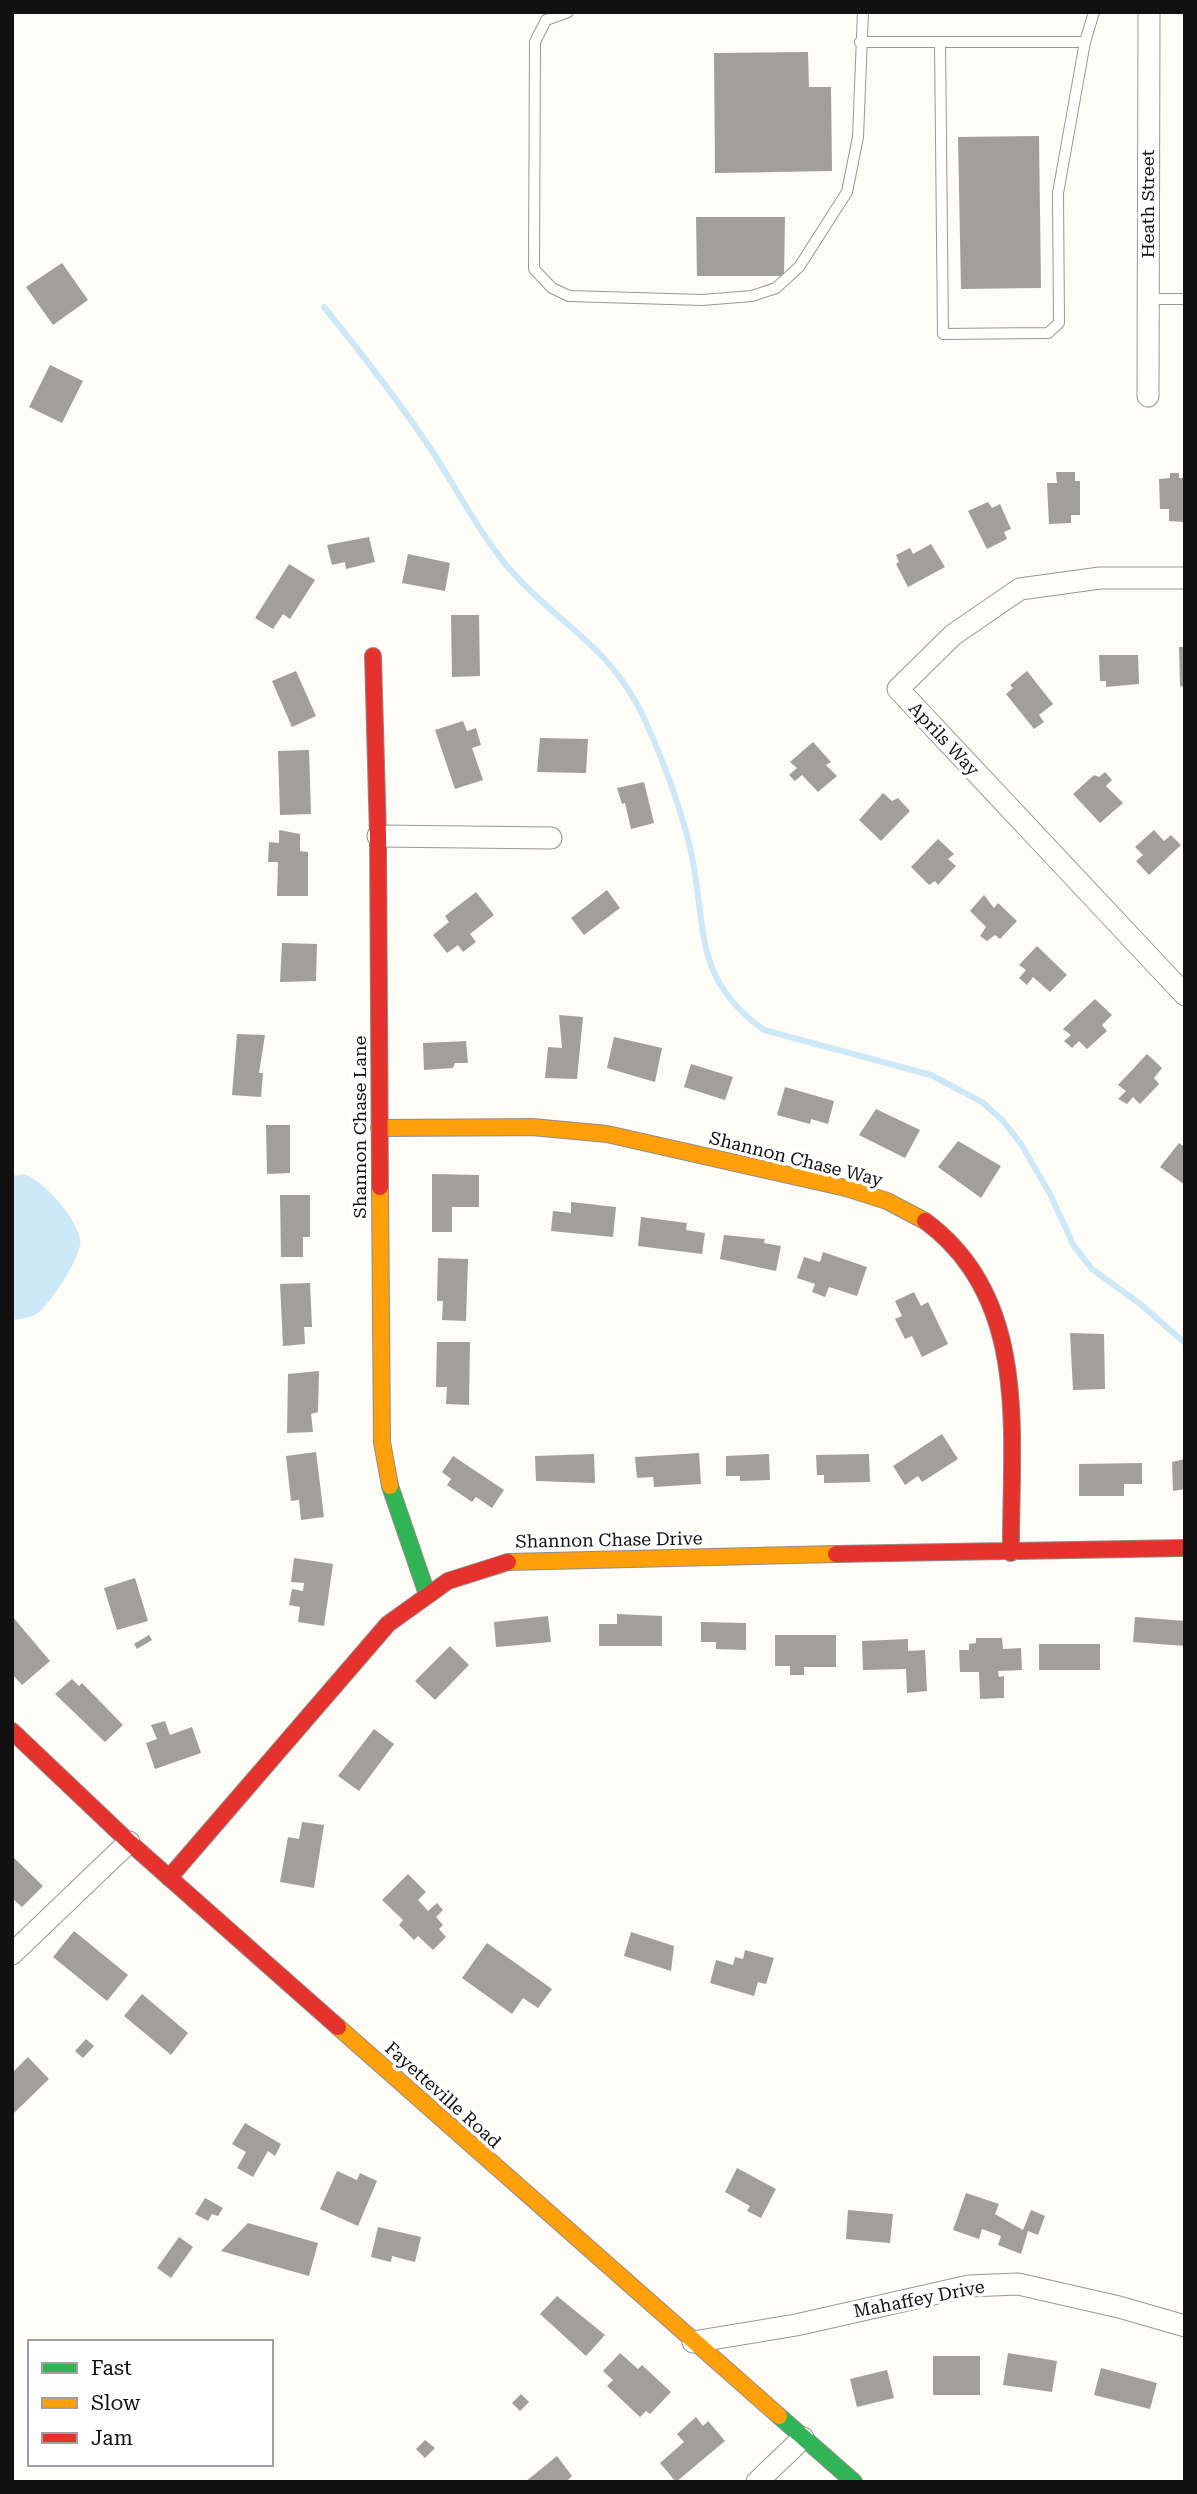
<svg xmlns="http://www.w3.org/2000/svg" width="1197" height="2494" font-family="'Roboto Serif',serif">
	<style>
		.water { fill: #cde8f7 }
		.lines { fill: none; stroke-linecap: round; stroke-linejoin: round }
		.stream { stroke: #cde8f7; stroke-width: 6 }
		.building { fill: #a19f9c }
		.lane-casing { stroke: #979795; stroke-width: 12 }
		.street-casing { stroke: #979795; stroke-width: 23 }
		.fast-casing { stroke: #8e8d8b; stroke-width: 18 }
		.slow-casing { stroke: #8e8d8b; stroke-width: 18 }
		.jam-casing { stroke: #8e8d8b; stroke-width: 18 }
		.lane { stroke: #fffffe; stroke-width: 10 }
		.street { stroke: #fffffe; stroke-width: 21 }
		.fast { stroke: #30b455; stroke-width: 16 }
		.slow { stroke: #ff9f0a; stroke-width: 16 }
		.jam { stroke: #e5322d; stroke-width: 16 }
		.labels { text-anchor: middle; stroke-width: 7; stroke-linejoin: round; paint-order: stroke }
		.street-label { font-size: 18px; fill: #111; stroke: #fff }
	</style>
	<rect width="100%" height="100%" fill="#fdfcf7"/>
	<path class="water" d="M24,1174C45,1182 76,1217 80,1239C84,1254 50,1304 38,1313C31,1318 21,1319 12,1320V1176Z"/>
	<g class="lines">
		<path class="stream" d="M324,307C362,354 399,401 432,451C457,489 478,531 507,566C556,624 609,643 644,718C663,760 679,802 690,847C708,926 690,977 764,1030L931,1075L982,1102L1003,1121L1021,1144L1050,1194L1074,1246L1092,1269L1139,1303L1185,1343"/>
	</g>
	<path class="building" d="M808,52L809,87H831L832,171L715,173L714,53Z
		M1039,136L1041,288L961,289L958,137Z
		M696,217H785L784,276H697Z
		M62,263L88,300L53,325L26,287Z
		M50,365L83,381L62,423L29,407Z
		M1056,472H1075V481H1080V515H1071V523L1049,524L1047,483H1057Z
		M1170,473H1179V478H1185V522L1169,521V509H1160L1159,479L1170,478Z
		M988,502L992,508L1000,504L1011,529L1004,532L1007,539L987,549L968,511Z
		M369,537L375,562L346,569L345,562L332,565L327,545Z
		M931,544L945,567L908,587L896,564L899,562L896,555L910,548L913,554Z
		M408,554L450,563L445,591L402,583Z
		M289,564L315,580L290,619L283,614L273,629L255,618Z
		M451,615H479L480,676L452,677Z
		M1179,647H1185V687L1180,686Z
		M1099,655H1138L1139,684L1106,687V681H1100Z
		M296,671L316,716L292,727L272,681Z
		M1027,671L1053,704L1039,715L1044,722L1034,729L1006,694L1013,688L1010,685Z
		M463,721L467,731L476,728L481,745L472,748L483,780L455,789L435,730Z
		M540,738L588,739L586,773L537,772Z
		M813,742L831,762L826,765L837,776L818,792L802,775L795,781L789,775L797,768L790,762Z
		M309,750L311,814L280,815L278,751Z
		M1105,772L1112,780L1106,786L1123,803L1100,823L1073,794L1094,775L1099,777Z
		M644,782L654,823L631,829L625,803L622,804L617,788Z
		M883,793L892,801L898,798L910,811L881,841L859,820Z
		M279,830L300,834V851L308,852V896H277L278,862H268L269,842L279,843Z
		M1154,830L1164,841L1171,835L1181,845L1149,875L1136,861L1143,855L1135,847Z
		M938,839L954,854L948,859L956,866L938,885L935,881L929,885L911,867Z
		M607,890L620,908L584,935L571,918Z
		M476,892L494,915L470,934L476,942L463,952L458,945L447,953L433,935L449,922L445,916Z
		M984,895L994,908L998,903L1017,921L1000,939L995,935L987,941L980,936L986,927L970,911Z
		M282,943L317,944L316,981L280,982Z
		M1037,946L1067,975L1050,992L1033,977L1027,985L1019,978L1026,970L1019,965Z
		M1095,999L1112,1015L1102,1025L1107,1031L1087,1049L1079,1041L1072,1048L1064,1041L1071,1035L1063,1029Z
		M559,1015L583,1017L577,1079L545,1078L548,1047L562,1048Z
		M237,1034L265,1035L259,1073H263L261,1097L232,1095Z
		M614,1037L662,1048L655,1082L607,1068Z
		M466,1041L468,1063H455L453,1068L424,1070L423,1043Z
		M1147,1054L1162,1068L1154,1078L1159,1084L1140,1104L1133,1097L1127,1104L1118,1099L1126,1091L1118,1085Z
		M691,1064L733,1077L725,1100L684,1087Z
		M785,1087L834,1101L828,1124L811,1119L810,1124L777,1115Z
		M876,1109L920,1130L905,1158L859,1135Z
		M266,1125H290V1173L267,1174Z
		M958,1141L1001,1166L981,1198L938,1167Z
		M1179,1143L1185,1147V1185L1160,1167Z
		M432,1174L479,1175V1207H452V1232H432Z
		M280,1195H310V1237H303V1257H281Z
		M571,1202L616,1207L613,1237L551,1231L553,1211L571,1213Z
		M641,1217L687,1223L686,1230L705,1233L702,1254L638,1246Z
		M724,1235L765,1239L764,1243L781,1246L776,1271L720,1259Z
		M823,1252L867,1267L857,1296L829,1287L825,1297L812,1292L815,1284L797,1278L804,1257L820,1262Z
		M438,1258L468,1259L466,1321L442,1320L443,1301H437Z
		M310,1283L312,1327H304L305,1344L283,1346L280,1284Z
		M914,1292L921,1306L928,1302L948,1344L922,1357L912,1336L905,1339L895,1319L902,1316L895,1301Z
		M1070,1333L1104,1334L1105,1389L1073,1390Z
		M437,1342H470L469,1405L446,1404L447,1387H436Z
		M319,1371L318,1412L311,1414L313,1432L287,1433L288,1374Z
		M942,1434L958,1459L922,1482L918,1476L905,1485L893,1466Z
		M316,1452L324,1517L301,1520L299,1500L291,1501L286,1456Z
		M699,1453L701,1484L654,1487L653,1477L637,1478L635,1457Z
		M594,1454L595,1483L536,1481L535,1456Z
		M769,1454L770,1480L740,1481V1476H726V1456Z
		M869,1454L870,1482L824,1483V1475H817L816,1455Z
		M453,1456L504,1490L492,1508L476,1497L472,1502L447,1485L451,1479L442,1472Z
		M1185,1459V1489L1173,1491L1172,1462Z
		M1142,1463V1484H1124V1496H1079V1464Z
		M294,1558L333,1564L324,1626L298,1622L300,1607L289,1605L292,1589L303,1591L304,1583L291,1582Z
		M135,1578L148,1621L117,1630L104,1588Z
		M617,1614L662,1616V1646H599V1624H617Z
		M12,1616L50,1661L22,1685L12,1674Z
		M548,1616L551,1642L496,1647L494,1622Z
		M1135,1617L1185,1621V1646L1133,1642Z
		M701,1622L746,1623V1650L716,1649V1642H701Z
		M149,1635L152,1640L137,1649L134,1644Z
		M775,1635H836V1667H804V1675H790V1666H775Z
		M976,1638H1002L1003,1649L1021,1648L1022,1670L998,1671L999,1677L1004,1676V1698L980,1699L979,1672H960L959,1650H969V1644L976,1643Z
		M908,1639V1651L925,1650L927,1691L907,1693L906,1669L863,1670L862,1641Z
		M1039,1644H1100V1670H1039Z
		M450,1646L469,1665L435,1700L415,1681Z
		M72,1679L79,1686L82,1683L123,1725L105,1742L55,1694Z
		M165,1721L170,1735L192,1727L201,1753L155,1769L146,1743L157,1739L151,1725Z
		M374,1729L394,1744L359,1791L338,1776Z
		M302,1822L324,1825L314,1888L280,1882L288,1837L299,1839Z
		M12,1856L43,1886L22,1907L12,1898Z
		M408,1874L426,1892L418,1900L428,1911L437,1903L443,1910L436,1917L443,1925L439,1929L446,1937L433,1950L418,1936L414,1940L399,1925L403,1920L382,1900Z
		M74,1931L128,1975L107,2001L53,1957Z
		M631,1932L674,1946L671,1971L624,1956Z
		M487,1943L552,1989L538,2008L523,1998L512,2014L462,1978Z
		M745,1950L774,1958L766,1984L758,1982L754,1996L710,1983L716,1960L733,1965L735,1957L743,1959Z
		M142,1994L188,2033L171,2055L124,2016Z
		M86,2039L94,2046L83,2058L75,2051Z
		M28,2057L49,2079L12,2115V2073Z
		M245,2123L281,2144L275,2156L268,2151L253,2177L237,2168L246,2152L232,2144Z
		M737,2168L776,2189L761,2218L747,2211L750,2206L725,2192Z
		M337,2171L357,2180L360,2173L377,2181L358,2226L320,2209Z
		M966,2193L999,2204L995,2214L1023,2230L1031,2210L1045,2216L1038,2235L1028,2231L1021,2254L998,2245L1001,2236L982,2229L979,2239L953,2230Z
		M205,2198L223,2208L218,2216L212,2214L208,2221L195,2214Z
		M848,2210L893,2214L890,2243L846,2239Z
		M248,2223L318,2243L309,2276L221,2251Z
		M378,2227L421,2237L415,2262L392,2256L391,2262L371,2257Z
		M179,2237L193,2247L171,2278L157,2268Z
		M557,2296L605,2335L586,2356L540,2314Z
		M620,2353L638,2369L642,2365L671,2392L650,2414L646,2411L640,2417L607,2386L613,2380L603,2371Z
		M1008,2353L1057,2361L1052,2392L1003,2385Z
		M933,2356H980V2395H933Z
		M1101,2368L1157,2383L1150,2409L1094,2395Z
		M887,2370L894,2398L857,2407L850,2379Z
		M521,2394L529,2402L520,2411L512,2403Z
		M696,2417L703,2426L708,2421L725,2441L676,2482L660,2463L684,2442L677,2434Z
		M425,2440L435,2448L425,2458L416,2449Z
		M557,2456L572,2476L566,2482H525Z"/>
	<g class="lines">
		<g class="lane-casing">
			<path id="lane" d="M568,12L546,20L535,42L534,269L552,288L569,296L702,300L752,296L776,288L799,267L847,192L858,137L863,12
				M860,42H1085
				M940,42L943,334L1048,333L1059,323L1058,193L1085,42L1094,12
				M1148,299H1185"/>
		</g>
		<g class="street-casing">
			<path id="street" d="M1148,396L1149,12
				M1185,578H1100L1020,589L953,635L898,689L1185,995
				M378,836L551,838
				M12,1954L129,1842
				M693,2342L796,2325L969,2286L1018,2284L1119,2307L1185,2326
				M757,2482L803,2438"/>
		</g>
		<g class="fast-casing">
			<path id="fast" d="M390,1486L426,1591
				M779,2416L854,2482"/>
		</g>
		<g class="slow-casing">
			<path id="slow" d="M379,1128L532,1127L607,1134L846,1188L887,1201L925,1221
				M380,1187L382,1442L390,1486
				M508,1562L836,1554
				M338,2027L779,2416"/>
		</g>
		<g class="jam-casing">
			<path id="jam" d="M373,656L378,836L380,1187
				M925,1221C1032,1299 1010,1437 1011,1553
				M836,1554L1185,1548
				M12,1731L129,1842L338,2027
				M169,1878L388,1624L448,1581L508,1562"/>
		</g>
		<use href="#lane" class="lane"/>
		<use href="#street" class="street"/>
		<use href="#fast" class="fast"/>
		<use href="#slow" class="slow"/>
		<use href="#jam" class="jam"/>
	</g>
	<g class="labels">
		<g class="street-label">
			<text transform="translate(1148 204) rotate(-90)" y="6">Heath Street</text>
			<text transform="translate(944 739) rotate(47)" y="6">Aprils Way</text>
			<text transform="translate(360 1127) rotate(-90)" y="6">Shannon Chase Lane</text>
			<text transform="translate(796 1159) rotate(14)" y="6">Shannon Chase Way</text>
			<text transform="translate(609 1540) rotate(-1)" y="6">Shannon Chase Drive</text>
			<text transform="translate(443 2095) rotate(42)" y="6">Fayetteville Road</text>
			<text transform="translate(919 2299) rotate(-11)" y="6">Mahaffey Drive</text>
		</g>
	</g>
	<rect width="1197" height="2494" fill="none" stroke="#111111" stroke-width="28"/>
	<rect x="28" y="2340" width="245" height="126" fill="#ffffff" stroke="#a0a0a0" stroke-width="2"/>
	<rect x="42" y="2363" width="35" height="10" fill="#30b455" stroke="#a0a0a0" stroke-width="2"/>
	<text x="91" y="2375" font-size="21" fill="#111111">Fast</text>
	<rect x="42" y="2398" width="35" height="10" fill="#ff9f0a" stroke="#a0a0a0" stroke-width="2"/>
	<text x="91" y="2410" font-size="21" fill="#111111">Slow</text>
	<rect x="42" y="2433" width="35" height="10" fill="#e5322d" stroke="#a0a0a0" stroke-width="2"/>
	<text x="91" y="2445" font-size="21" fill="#111111">Jam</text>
</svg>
